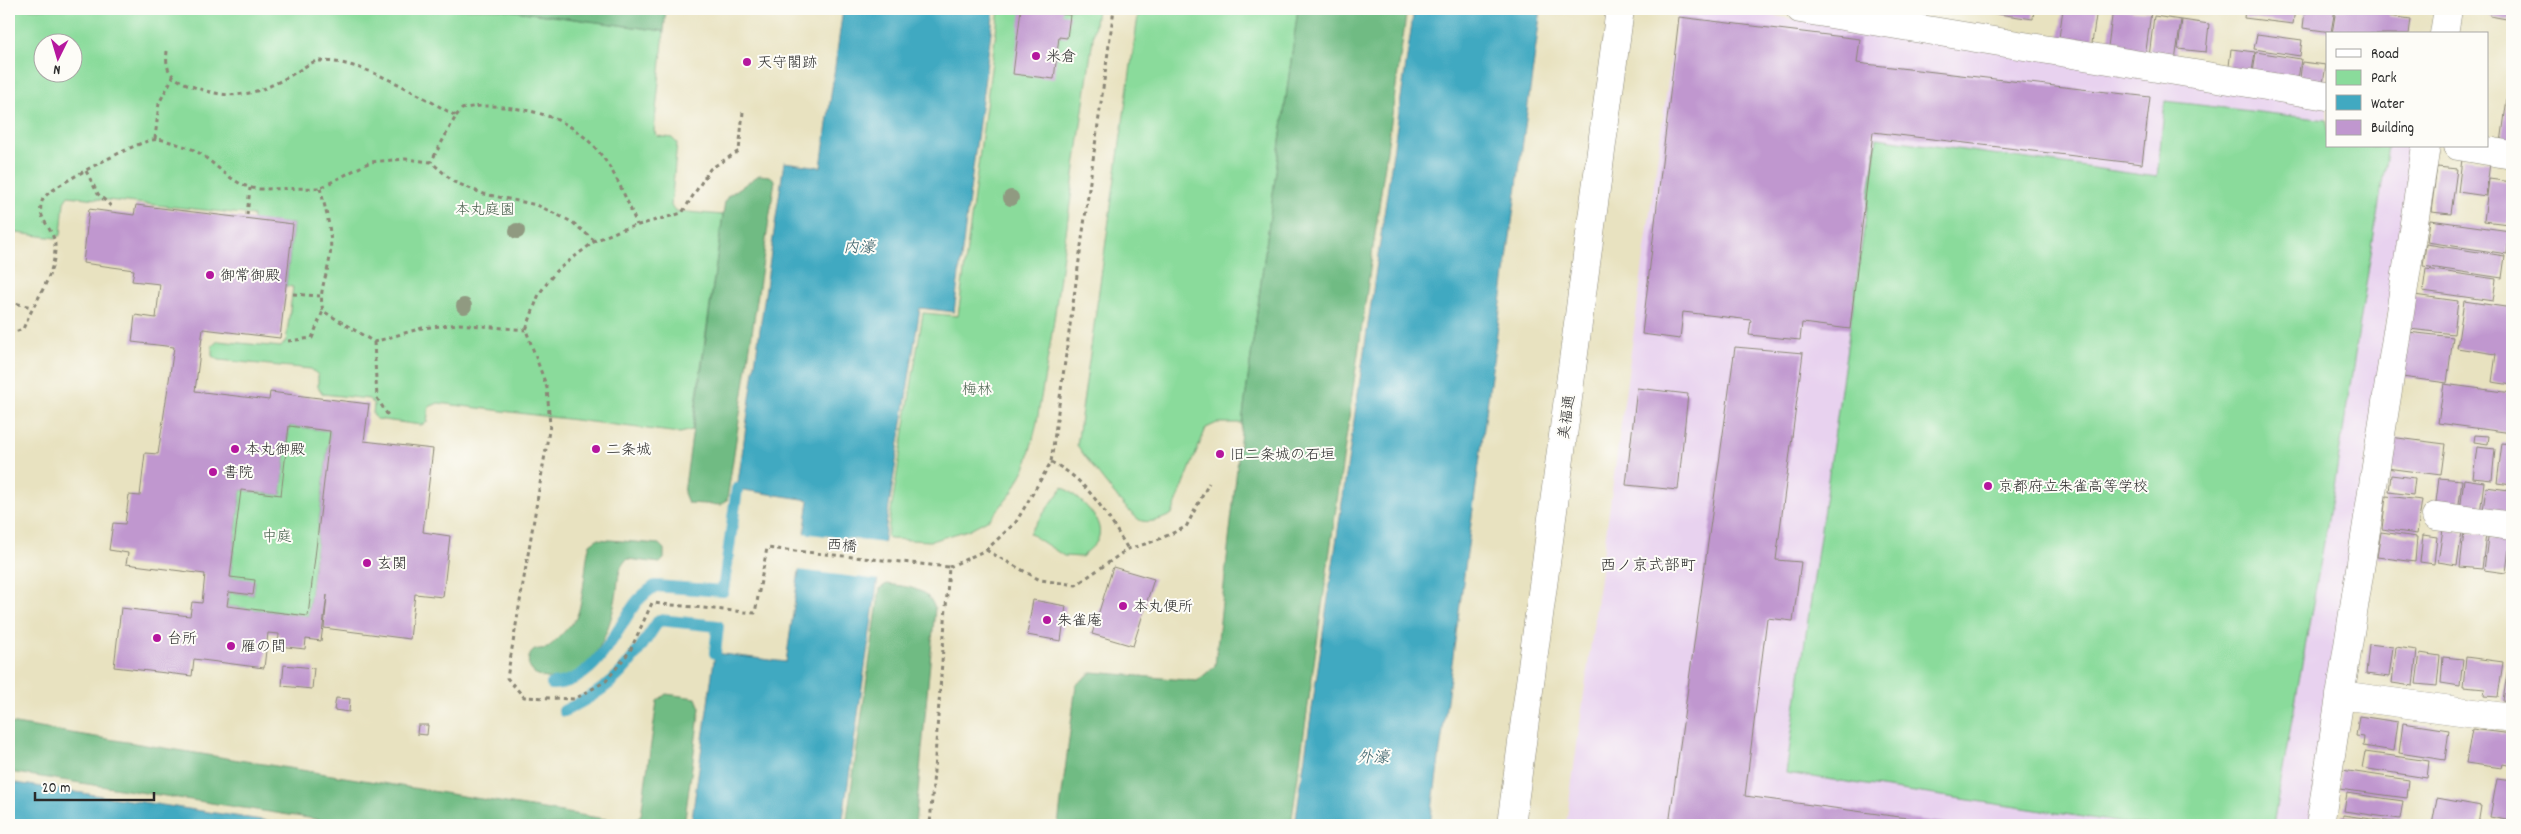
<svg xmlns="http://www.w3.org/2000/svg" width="2521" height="834" font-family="Dekko,'Klee One',sans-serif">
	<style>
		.built { fill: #e8d2ef }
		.green { fill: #8adb9b; stroke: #5a8363; fill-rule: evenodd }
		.forest { fill: #6fbb83; stroke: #4d7357 }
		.water { fill: #41a9c1; stroke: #366a76 }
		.pier { fill: #e8e2c0 }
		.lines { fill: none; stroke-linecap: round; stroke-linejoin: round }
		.stream { stroke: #41a9c1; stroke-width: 12 }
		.building { fill: #c097cf; fill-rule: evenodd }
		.minor-casing { stroke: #8a8676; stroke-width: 29 }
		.path { stroke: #8a8676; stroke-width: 3; stroke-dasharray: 4 4; stroke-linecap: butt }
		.minor { stroke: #fff; stroke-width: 28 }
		.tree { fill: #909a81 }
		.poi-dot { fill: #b5179e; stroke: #fdfcf7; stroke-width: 2 }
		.labels { text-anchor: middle; stroke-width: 4; stroke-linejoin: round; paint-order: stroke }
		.poi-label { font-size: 15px; fill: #2b2b2b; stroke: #fdfcf7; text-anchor: start }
		.park-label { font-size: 15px; fill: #48604d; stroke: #fdfcf7 }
		.street-label { font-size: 15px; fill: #2b2b2b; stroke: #fdfcf7 }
		.water-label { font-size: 16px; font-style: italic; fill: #345d67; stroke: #fdfcf7 }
		.neighbourhood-label { font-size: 16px; fill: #2b2b2b; stroke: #fdfcf7 }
	</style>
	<rect width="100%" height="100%" fill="#fdfcf7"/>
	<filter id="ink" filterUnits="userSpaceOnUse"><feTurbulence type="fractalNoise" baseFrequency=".02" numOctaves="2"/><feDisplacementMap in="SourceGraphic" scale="10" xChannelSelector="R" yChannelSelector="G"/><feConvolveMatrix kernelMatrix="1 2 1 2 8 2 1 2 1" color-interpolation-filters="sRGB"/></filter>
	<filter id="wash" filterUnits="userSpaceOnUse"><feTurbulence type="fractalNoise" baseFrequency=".0096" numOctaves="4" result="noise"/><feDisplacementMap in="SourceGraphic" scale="20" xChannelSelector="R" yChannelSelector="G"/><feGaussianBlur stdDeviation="1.12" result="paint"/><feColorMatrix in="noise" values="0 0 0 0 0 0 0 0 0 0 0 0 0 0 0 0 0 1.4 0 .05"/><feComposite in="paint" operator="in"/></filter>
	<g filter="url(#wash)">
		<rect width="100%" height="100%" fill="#e8e2c0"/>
		<path class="built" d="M1678,9H1731L2327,104V146H2414L2311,825H1566Z"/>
		<path class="green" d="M9,9H500L664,31L654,131L657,136L672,138L677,143L671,206L676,211L723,215L692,430L680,433L438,403L429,407L427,422L421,425L376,419L373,414L374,404L369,399L323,394L318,387V375L311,369L219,360L212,356V346L218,341L281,347L286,341L293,287L286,286L293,224L253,220V215L68,196L64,202L61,235L56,238L9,232ZM42,42H72V72H42Z
			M999,9H1097L1053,327L1036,427L1026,466L1011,494L991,518L968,530L931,541L890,539L887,536L923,313L958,316Z
			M1139,9H1298L1242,423H1217L1206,428L1172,514C1163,519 1152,523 1142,521C1131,519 1085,457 1077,445Z
			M2165,101L2327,120V146H2388L2334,487L2273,825H2138L1786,773L1877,138L2157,177Z
			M289,426L330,431L308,616L227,606L229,592L253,595L255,581L230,577L241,490L281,495Z
			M1063,487C1078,497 1110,522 1096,543C1092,548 1086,552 1082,557L1064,556L1029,533Z"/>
		<path class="forest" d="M500,9H666L664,31Z
			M1298,9H1407L1291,825H1058L1076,685L1092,672L1197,681L1215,666L1242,423Z
			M759,175L770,176L775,180L727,500L721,505L688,503L684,493L725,201L728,196Z
			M597,539L659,544L664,549V559L660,563L627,559C616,569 619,583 616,597C611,624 598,666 570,676C562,679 555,679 547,678C536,677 524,668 530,655C534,647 540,650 547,648C551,646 573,623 576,618C583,604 585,568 588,551L590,544Z
			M887,584C907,587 927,587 935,608L915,825H846L880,588Z
			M666,694L696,698L700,708L684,825H354L9,772V723L630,823L641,815L657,701Z"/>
		<path class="water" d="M843,9H994L954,312L920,308L878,577L842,825H691L715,653L786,662L809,500L737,489L784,162L821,167Z
			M1414,9H1541L1430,825H1295Z
			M9,782L295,825H9Z"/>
		<path class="pier" d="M802,533L884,543L880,580L798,570Z"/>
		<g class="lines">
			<path class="stream" d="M552,684C596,682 613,635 635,604C640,597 648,591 655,586L723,591L737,489
				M564,711C618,685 627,668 659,620L718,626L715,653"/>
		</g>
		<g id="blocks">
			<path class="building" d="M1021,9H1063L1062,14L1070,15L1067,38L1059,37L1054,79L1013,74Z
				M1985,9H2034L2033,19L1984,12Z
				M2063,9H2097L2091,50L2058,45Z
				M2113,9L2151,12L2145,58L2107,54Z
				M2245,9H2295L2293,24L2244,18Z
				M2305,9H2335L2331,32L2303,28Z
				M2336,9H2390L2389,16L2411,19L2409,34H2332Z
				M2491,9H2512V20L2490,16Z
				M2154,16L2181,20L2175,61L2149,57Z
				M1679,17L1860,39L1857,63L2150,97L2142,164L1873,132L1850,329L1802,323L1800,340L1749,335L1751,320L1683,312L1680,339L1642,334Z
				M2182,20L2209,24L2206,52L2178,49Z
				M2257,34L2302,40L2300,56L2254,49Z
				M2231,49L2255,52L2251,78L2228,75Z
				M2256,52L2301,59L2297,86L2252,80Z
				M2302,62L2326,65L2322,90L2299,86Z
				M2510,76H2512V145L2501,143Z
				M2462,159L2490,162L2486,196L2458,192Z
				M2437,167L2457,169L2451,214L2431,212Z
				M2489,179L2512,182L2508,224L2484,221Z
				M136,205L293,224L280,338L203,329L195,391L269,400L270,392L369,404L364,441L433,449L423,532L450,536L443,597L415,594L410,639L324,628L327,595L321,641L306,639L305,649L278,646L279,634L268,633L264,668L194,659L192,676L114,667L121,608L190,616L192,602L202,603L205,574L126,564L128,553L109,550L113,523L125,524L129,495L140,496L145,453L158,454L174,347L132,342L135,315L156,318L160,284L132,281L134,270L83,263L89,209L134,215ZM289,426L330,431L308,616L227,606L229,592L253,595L255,580L230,577L241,490L281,495Z
				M2430,220L2510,231L2507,254L2427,242Z
				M2426,244L2505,256L2502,278L2423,266Z
				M2426,269L2496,279L2493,301L2423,291Z
				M2414,295L2458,301L2454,334L2409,329Z
				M2464,301L2512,308V385L2492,382L2496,354L2457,348Z
				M2408,332L2453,337L2447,383L2402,377Z
				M1735,347L1803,353L1776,560L1801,562L1793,621L1767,618L1745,796L1959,825H1669Z
				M2444,384L2512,393V433L2438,423Z
				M1637,388L1688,394L1678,490L1626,485Z
				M2475,435L2489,436L2488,444L2474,442Z
				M2390,437L2445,444L2441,475L2386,468Z
				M2502,443L2512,444V485L2497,483Z
				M2477,447L2495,449L2492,480L2473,478Z
				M2391,475L2415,478L2413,495L2389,492Z
				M2439,478L2462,480L2458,513L2435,510Z
				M2464,479L2484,482L2480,514L2460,511Z
				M2486,487L2509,490L2505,522L2482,519Z
				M2386,496L2422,500L2417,534L2382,529Z
				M2443,529L2462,532L2457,565L2438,562Z
				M2381,532L2417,537L2415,562L2377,557Z
				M2464,532L2486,534L2482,569L2460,567Z
				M2423,535L2437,537L2434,564L2420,562Z
				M2488,537L2510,539L2506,573L2484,570Z
				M1113,567L1154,579L1133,646L1092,634Z
				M1033,600L1066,606L1061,641L1027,635Z
				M2369,644L2393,647L2389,677L2366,674Z
				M2396,647L2417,650L2413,686L2392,683Z
				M2420,653L2440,656L2437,686L2416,684Z
				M2443,657L2463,659L2460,686L2441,683Z
				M2466,657L2503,662L2498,697L2484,696L2485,689L2463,687Z
				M284,665L314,668L312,689L282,686Z
				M2508,666L2512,667V702L2503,701Z
				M336,698L350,699L349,712L334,710Z
				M2359,716L2398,722L2394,751L2363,746L2364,737L2356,736Z
				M2403,723L2449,730L2445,760L2399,753Z
				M418,725H428L427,735L417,734Z
				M2472,729L2512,734V766L2503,764L2502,768L2466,763Z
				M2365,752L2429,761L2427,778L2362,768Z
				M2342,770L2409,780L2407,798L2339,789Z
				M2497,779L2512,781V821L2490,817Z
				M2347,793L2403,801L2400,819L2344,811Z
				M2437,798L2481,806L2478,825H2432Z
				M2343,815L2400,823V825H2342Z"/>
		</g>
	</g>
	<g filter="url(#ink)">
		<use href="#blocks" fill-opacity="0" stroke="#8a8676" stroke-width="1"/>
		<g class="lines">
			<g class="minor-casing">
				<path id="minor" d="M1800,9L2327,96
					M2444,34L2448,9
					M2458,146L2512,155
					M2436,516L2512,526
					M2340,695L2512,718
					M1511,825L1620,9
					M2320,825L2426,146"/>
			</g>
			<path class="path" d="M167,51C165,71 170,77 189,85C231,102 255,96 293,74C301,70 310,61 320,61C363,60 419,95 456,116L431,162
				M743,112L739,151L710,169L682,213L620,230L595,241L556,271L539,294L526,330L547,388L550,425L507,678L524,697L575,699L606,681L630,651L652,603L755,613L767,548L949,567L930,825
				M456,116L462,109C481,104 499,106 519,109C590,120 613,164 637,225
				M155,139L159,103L173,77
				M86,171L98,194L114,209
				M320,188C326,211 333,233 330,257C327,278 318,289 323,311L374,342L422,328L459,324L526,330
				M247,215L250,188
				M293,294L320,296
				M9,302L32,307
				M9,334L23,329C34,301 56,276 55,245C54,227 34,218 43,199C49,187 132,145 148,141C154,139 161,139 167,141C177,144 190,147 199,153C219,166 234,187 259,189L320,188L370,162L405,159L431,162L454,182L484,194L537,205L572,222L595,241
				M288,341L312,338L323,311
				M374,342L377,398L389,417
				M1051,462C1087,479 1108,516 1128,549
				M986,550L1040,580L1076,585L1128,549L1155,541L1186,527L1209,483
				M949,567L986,550L1016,522L1051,462L1114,9"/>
			<use href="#minor" class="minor"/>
		</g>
		<g class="tree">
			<circle cx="1011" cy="198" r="8"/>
			<circle cx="517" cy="231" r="8"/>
			<circle cx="464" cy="306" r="8"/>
		</g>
	</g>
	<g class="poi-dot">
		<circle cx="1036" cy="56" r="5"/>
		<circle cx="747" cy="62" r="5"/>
		<circle cx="210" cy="275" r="5"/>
		<circle cx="235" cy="449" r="5"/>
		<circle cx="596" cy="449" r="5"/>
		<circle cx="1220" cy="454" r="5"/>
		<circle cx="213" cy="472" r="5"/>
		<circle cx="1988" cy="486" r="5"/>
		<circle cx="367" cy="563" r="5"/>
		<circle cx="1123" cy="606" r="5"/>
		<circle cx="1047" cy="620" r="5"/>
		<circle cx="157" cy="638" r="5"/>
		<circle cx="231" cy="646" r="5"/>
	</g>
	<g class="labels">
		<g class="poi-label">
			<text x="1046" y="61">米倉</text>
			<text x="757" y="67">天守閣跡</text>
			<text x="220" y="280">御常御殿</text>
			<text x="245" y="454">本丸御殿</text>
			<text x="606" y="454">二条城</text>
			<text x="1230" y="459">旧二条城の石垣</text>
			<text x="223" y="477">書院</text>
			<text x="1998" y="491">京都府立朱雀高等学校</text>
			<text x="377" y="568">玄関</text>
			<text x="1133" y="611">本丸便所</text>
			<text x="1057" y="625">朱雀庵</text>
			<text x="167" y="643">台所</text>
			<text x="241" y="651">雁の間</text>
		</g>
		<g class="park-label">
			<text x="485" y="214">本丸庭園</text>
			<text x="977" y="394">梅林</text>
			<text x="277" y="541">中庭</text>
		</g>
		<g class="street-label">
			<text transform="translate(1566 417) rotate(-82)" y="5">美福通</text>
			<text transform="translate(842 545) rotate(5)" y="5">西橋</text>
		</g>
		<g class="water-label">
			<text x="859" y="252">内濠</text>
			<text x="1373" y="762">外濠</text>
		</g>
		<g class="neighbourhood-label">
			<text x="1648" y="570">西ノ京式部町</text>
		</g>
	</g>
	<rect width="2521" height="834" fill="none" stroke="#fdfcf7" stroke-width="30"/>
	<rect x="2326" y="32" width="162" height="115" fill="#fdfcf7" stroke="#a9a8a5"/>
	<rect x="2336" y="49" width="25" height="8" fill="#ffffff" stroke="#a9a8a5"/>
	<text x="2371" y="58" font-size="15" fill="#2b2b2b">Road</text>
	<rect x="2336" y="70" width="25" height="15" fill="#8adb9b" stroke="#a9a8a5"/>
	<text x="2371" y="82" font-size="15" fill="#2b2b2b">Park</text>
	<rect x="2336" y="95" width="25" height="15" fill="#41a9c1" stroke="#a9a8a5"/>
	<text x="2371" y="108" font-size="15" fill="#2b2b2b">Water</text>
	<rect x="2336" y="120" width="25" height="15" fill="#c097cf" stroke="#a9a8a5"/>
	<text x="2371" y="132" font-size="15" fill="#2b2b2b">Building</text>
	<g transform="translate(58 58) rotate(185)"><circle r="24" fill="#fdfcf7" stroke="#a9a8a5"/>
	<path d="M0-4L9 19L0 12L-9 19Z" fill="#b5179e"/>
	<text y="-8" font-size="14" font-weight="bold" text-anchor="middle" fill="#2b2b2b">N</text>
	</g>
	<path d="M35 792v8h119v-8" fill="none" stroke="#2b2b2b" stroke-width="2.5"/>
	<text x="42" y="792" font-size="15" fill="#2b2b2b" stroke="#fdfcf7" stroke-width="4" paint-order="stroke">20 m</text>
</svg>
